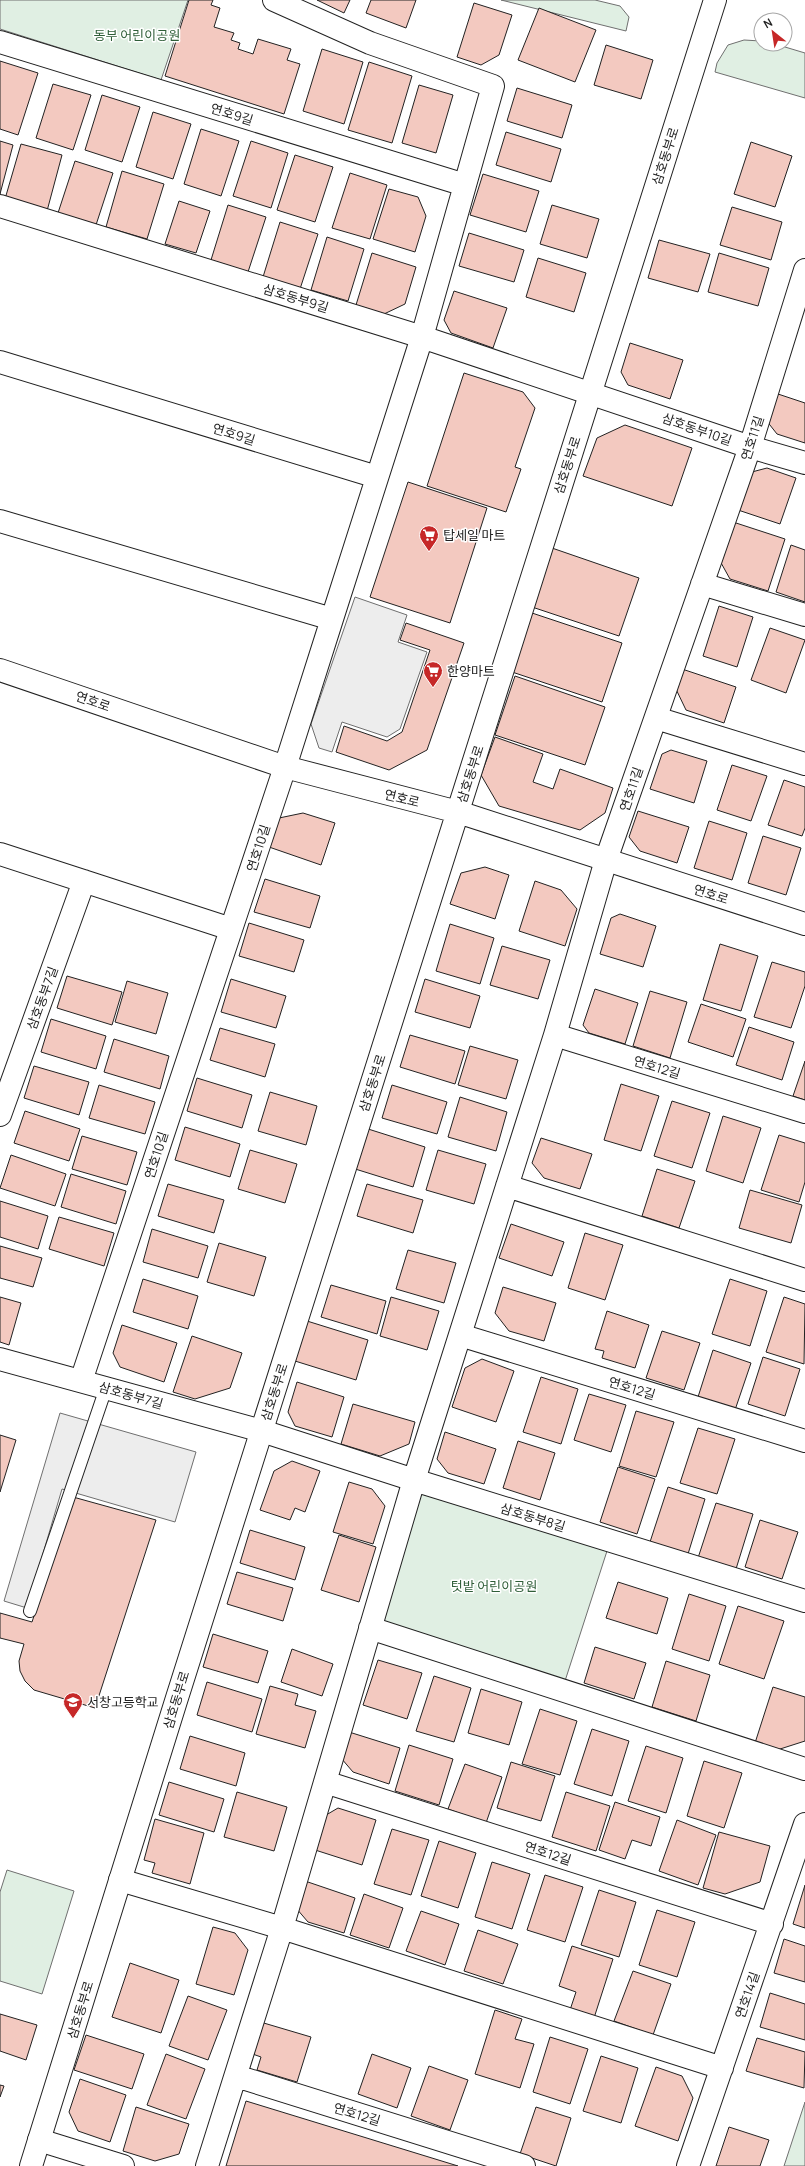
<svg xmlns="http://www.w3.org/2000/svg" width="805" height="2166" font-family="Manrope,'Noto Sans KR',sans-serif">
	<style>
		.green { fill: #e0efe3; stroke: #6f6f6f }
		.parking { fill: #ededed; stroke: #6f6f6f }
		.building { fill: #f3c9c0; stroke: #222 }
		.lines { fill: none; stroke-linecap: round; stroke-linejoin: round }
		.service-casing { stroke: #222; stroke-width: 14 }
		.minor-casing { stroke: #222; stroke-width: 24 }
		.tertiary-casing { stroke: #222; stroke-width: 24 }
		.service { stroke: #fff; stroke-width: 12 }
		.minor { stroke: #fff; stroke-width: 22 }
		.tertiary { stroke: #fff; stroke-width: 22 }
		.labels { text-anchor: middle; stroke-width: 3; stroke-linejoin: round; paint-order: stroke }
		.park-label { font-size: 13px; fill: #2f5e38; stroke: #fff }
		.street-label { font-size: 13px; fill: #222; stroke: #fff }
		.poi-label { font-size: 13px; fill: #222; stroke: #fff; text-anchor: start }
	</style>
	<rect width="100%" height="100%" fill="#fff"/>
	<path class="green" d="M0,0H188L161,80L0,29Z
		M501,0H595L620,6L629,17L626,31Z
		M744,40L761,41V44H775L805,53V98L715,72L717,63L728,45Z
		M422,1492L607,1551L565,1681L381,1622Z
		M7,1870L74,1891L42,1994L0,1981V1892Z
		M805,2102V2166H784Z"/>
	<path class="parking" d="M355,597L407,615L398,642L427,652L400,729L387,737L342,722L332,752L319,748L311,724Z
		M60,1413L196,1452L175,1522L62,1489L27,1608L4,1601Z"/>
	<path class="building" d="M189,0H213L211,5L220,8L214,27L234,33L231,40L240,43L238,49L253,54L258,39L291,49L287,60L300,64L284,114L165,76Z
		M317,0H350L344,13Z
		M371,0H416L406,28L366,13Z
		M474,3L512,15L499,55L481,65L457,57Z
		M539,8L596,30L575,82L518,60Z
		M606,45L653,60L641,99L594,85Z
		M322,49L363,62L344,124L303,111Z
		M0,61L38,73L18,135L0,129Z
		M369,62L412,76L392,143L348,130Z
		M53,84L91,95L73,150L36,138Z
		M419,85L453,95L436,153L402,143Z
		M517,88L572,105L562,138L507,121Z
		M102,95L140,107L122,162L85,150Z
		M153,112L191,124L173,179L136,167Z
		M201,129L239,141L221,196L184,184Z
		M506,132L561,149L551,182L496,165Z
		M0,141L13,145L0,194Z
		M251,141L288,153L271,208L233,196Z
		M751,142L792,156L775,207L734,194Z
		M21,144L62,155L47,211L5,199Z
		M295,155L333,167L315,222L277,210Z
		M75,161L113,173L95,228L57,216Z
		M122,171L164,184L147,239L106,227Z
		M350,173L387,185L370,239L332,228Z
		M483,174L539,191L526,232L470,215Z
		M389,189L418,197L426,216L415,252L373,239Z
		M179,201L210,211L196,253L165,244Z
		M228,205L266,217L248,272L211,260Z
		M552,205L599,219L587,258L540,244Z
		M732,207L782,222L771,260L720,245Z
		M280,222L318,234L300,289L263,277Z
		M469,233L524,250L514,282L459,266Z
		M327,237L364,249L348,301L311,290Z
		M659,240L710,254L698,292L648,278Z
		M372,253L416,267L405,304L384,314L356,305Z
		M719,253L769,268L758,306L708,292Z
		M538,258L586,273L574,312L526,297Z
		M454,291L507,308L493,348L451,333L444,320Z
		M630,343L683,360L670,399L628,385L621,372Z
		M464,373L523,392L535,408L515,467L521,469L506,512L427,486Z
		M775,393L805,403V443L777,434L766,420Z
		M625,425L692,448L672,506L583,476L597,438Z
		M767,468L796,478L780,524L735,509L748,473Z
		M408,482L487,508L450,623L370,597Z
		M733,522L785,539L768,591L730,579L720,561Z
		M791,545L805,550V602L776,592Z
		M549,547L639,578L619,636L529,606Z
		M719,606L753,617L737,667L703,656Z
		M532,613L622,643L602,702L512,672Z
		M406,623L464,643L427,750L389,770L336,752L344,726L387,741L402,732L430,650L400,640Z
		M770,628L805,640L786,693L751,680Z
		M679,668L736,687L724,723L686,710L674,685Z
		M515,676L605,707L585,765L495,735Z
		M495,737L543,754L533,782L553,789L560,769L613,788L605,813L580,830L499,806L481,775Z
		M671,750L707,761L694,803L650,789L662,754Z
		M732,765L767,776L751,821L717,810Z
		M784,780L805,787V828L802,836L768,825Z
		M638,811L689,827L677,863L640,851L629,837Z
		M303,813L335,823L321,865L269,847L279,818Z
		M709,821L747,833L732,880L694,868Z
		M763,836L801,848L786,895L748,883Z
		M485,867L509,875L495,919L450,904L461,873Z
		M265,879L320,896L310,928L254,912Z
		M535,881L561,890L577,909L565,946L519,931Z
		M620,914L656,926L643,967L600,954L611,918Z
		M249,923L304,940L294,972L239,956Z
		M450,924L494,938L480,984L436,971Z
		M720,944L758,956L741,1011L703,1000Z
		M502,946L550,960L538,999L490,985Z
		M772,962L805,972V986L791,1028L754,1017Z
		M67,976L122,992L112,1025L57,1008Z
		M231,979L286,996L276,1028L221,1012Z
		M425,979L480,996L470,1028L415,1012Z
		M127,981L168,993L156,1034L115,1022Z
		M595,989L638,1003L625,1044L589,1033L583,1025Z
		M650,991L687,1002L670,1058L633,1046Z
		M701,1004L746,1019L733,1057L688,1042Z
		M51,1019L106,1036L96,1069L41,1052Z
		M749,1027L794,1042L782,1080L736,1065Z
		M220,1028L275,1044L265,1077L210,1060Z
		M410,1035L465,1051L455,1084L400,1067Z
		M114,1039L169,1056L160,1089L104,1072Z
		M470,1046L518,1060L506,1099L458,1085Z
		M805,1061V1100L793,1096Z
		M34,1066L89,1082L79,1115L24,1098Z
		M197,1078L252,1095L242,1128L187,1111Z
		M621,1084L659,1096L641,1151L604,1140Z
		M99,1085L155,1102L145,1134L89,1118Z
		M392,1085L447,1102L437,1134L382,1118Z
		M270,1092L317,1106L306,1145L258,1131Z
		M460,1097L507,1112L496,1151L448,1137Z
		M672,1101L710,1113L692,1168L654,1156Z
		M25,1111L80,1129L69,1161L14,1143Z
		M723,1116L761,1128L743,1183L706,1171Z
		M185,1127L240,1144L230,1177L175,1160Z
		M365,1128L425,1147L413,1187L352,1168Z
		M779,1135L805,1143V1182L799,1202L761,1190Z
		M82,1136L137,1152L127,1185L72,1169Z
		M541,1138L592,1154L580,1189L544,1178L532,1163Z
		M250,1150L297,1164L285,1203L238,1189Z
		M438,1150L486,1164L474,1204L426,1190Z
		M11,1155L66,1174L55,1206L0,1188Z
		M657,1169L695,1181L679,1228L642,1216Z
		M71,1174L126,1191L116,1224L61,1207Z
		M168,1184L224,1200L214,1233L158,1216Z
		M367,1184L423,1200L413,1233L357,1216Z
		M750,1190L802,1205L791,1243L739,1228Z
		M0,1201L48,1216L38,1249L0,1237Z
		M59,1217L114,1233L104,1266L49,1249Z
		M511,1224L564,1242L552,1276L499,1258Z
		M152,1229L208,1246L198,1278L143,1262Z
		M585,1233L623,1245L605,1300L568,1288Z
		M219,1243L266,1257L254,1296L207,1282Z
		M0,1246L42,1258L33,1287L0,1278Z
		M408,1250L456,1263L444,1303L396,1289Z
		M143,1279L198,1296L188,1329L133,1312Z
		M730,1279L767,1291L750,1346L712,1334Z
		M331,1285L386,1301L377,1334L321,1317Z
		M503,1287L556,1303L544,1341L509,1331L495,1313Z
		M0,1297L21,1303L9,1345L0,1342Z
		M391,1297L439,1311L427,1350L380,1336Z
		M784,1297L805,1304L804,1364L766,1352Z
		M607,1311L649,1325L635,1368L602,1358L604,1351L595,1349Z
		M307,1321L368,1340L356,1380L295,1361Z
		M122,1325L177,1343L164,1382L120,1367L113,1353Z
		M662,1331L700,1343L684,1390L646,1378Z
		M192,1336L242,1353L230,1388L195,1399L173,1392Z
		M713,1350L751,1363L735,1410L698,1397Z
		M763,1357L800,1369L785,1416L748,1404Z
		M482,1359L514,1371L496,1422L452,1407L465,1368Z
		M541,1377L578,1389L561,1444L523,1432Z
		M297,1382L344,1397L332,1437L295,1426L288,1412Z
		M589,1394L626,1405L611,1452L574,1440Z
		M353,1404L415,1422L409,1444L380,1456L341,1444Z
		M636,1411L674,1422L656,1477L619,1466Z
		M698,1428L735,1439L717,1494L680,1483Z
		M445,1432L496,1449L484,1484L448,1473L437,1459Z
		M0,1435L16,1440L0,1492Z
		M518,1441L555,1453L540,1500L503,1488Z
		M292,1461L320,1471L305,1512L295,1508L290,1520L260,1510L274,1471Z
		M618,1467L655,1479L637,1534L600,1522Z
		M349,1482L372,1489L385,1506L373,1544L333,1532Z
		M668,1487L705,1499L688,1554L650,1542Z
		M73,1497L156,1520L95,1708L34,1690L25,1681L20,1671L19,1661L24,1644L0,1638V1613L32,1622Z
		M716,1503L753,1514L736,1569L698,1558Z
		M760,1520L798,1532L782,1579L745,1567Z
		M250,1530L305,1547L295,1580L240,1563Z
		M339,1535L376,1547L359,1602L321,1590Z
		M237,1572L293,1588L283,1621L227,1604Z
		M618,1582L668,1598L657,1634L606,1618Z
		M689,1594L726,1606L709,1661L672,1649Z
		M738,1606L784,1621L764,1679L719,1664Z
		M213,1634L268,1651L258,1683L203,1667Z
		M595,1647L646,1663L634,1699L584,1683Z
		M292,1649L333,1664L322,1696L281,1682Z
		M378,1660L422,1673L407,1719L363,1705Z
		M666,1661L710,1675L696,1721L652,1707Z
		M434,1676L471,1688L454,1742L416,1731Z
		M207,1682L262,1699L252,1732L197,1715Z
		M270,1686L298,1694L295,1705L316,1711L305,1748L256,1734Z
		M773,1687L805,1697V1741L777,1750L755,1743Z
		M481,1689L522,1702L509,1745L468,1733Z
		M540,1709L577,1721L560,1775L522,1764Z
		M592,1729L629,1741L612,1796L574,1784Z
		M349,1732L400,1748L389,1784L353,1772L341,1758Z
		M190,1736L245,1753L236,1786L180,1769Z
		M409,1745L453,1759L439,1805L395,1791Z
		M646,1746L683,1758L666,1813L628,1801Z
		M704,1761L742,1773L724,1828L687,1816Z
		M511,1762L555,1776L541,1821L497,1808Z
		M465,1764L502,1777L486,1823L448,1809Z
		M169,1782L224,1799L214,1832L159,1815Z
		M237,1792L287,1807L274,1851L224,1837Z
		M566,1792L610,1806L596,1851L552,1837Z
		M615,1802L660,1817L651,1846L632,1840L625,1859L599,1850Z
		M338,1808L376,1820L362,1865L312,1849L321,1818Z
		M155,1819L204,1833L190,1884L152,1873L155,1863L144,1860Z
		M677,1820L716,1835L698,1885L659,1871Z
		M392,1829L429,1840L411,1895L374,1884Z
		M719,1832L770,1846L760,1882L725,1894L703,1888Z
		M439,1841L476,1853L458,1908L421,1896Z
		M492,1862L530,1874L512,1929L475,1917Z
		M545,1875L583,1887L565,1942L527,1930Z
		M305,1881L355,1898L344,1933L308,1922L296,1908Z
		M805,1885V1928L793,1924Z
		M599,1890L636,1902L619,1957L581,1945Z
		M364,1894L403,1908L389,1948L350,1935Z
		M657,1910L695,1922L677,1977L639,1965Z
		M421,1911L459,1924L445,1965L406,1951Z
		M213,1927L235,1933L248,1950L234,1995L196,1984Z
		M478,1930L518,1944L503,1984L464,1971Z
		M784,1939L805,1946V1982L774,1973Z
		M572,1946L613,1959L594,2018L570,2010L576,1992L559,1986Z
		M130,1963L179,1980L161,2033L112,2017Z
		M633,1971L671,1984L653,2035L614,2021Z
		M770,1993L805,2004V2040L760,2027Z
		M188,1996L227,2010L208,2060L169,2046Z
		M495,2010L522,2019L515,2039L534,2044L520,2088L475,2074Z
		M0,2014L37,2025L26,2060L0,2051Z
		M257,2021L311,2037L297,2082L257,2070L261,2057L247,2052Z
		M86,2035L144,2054L132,2089L74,2070Z
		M550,2037L588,2049L570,2104L533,2092Z
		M757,2038L805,2052L804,2088L746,2071Z
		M166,2054L205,2069L186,2119L147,2105Z
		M372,2054L411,2068L397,2108L358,2094Z
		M601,2056L638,2068L621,2123L583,2111Z
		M429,2066L468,2080L450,2130L411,2116Z
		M656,2067L682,2076L693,2098L678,2141L635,2126Z
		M80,2079L126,2095L110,2142L78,2131L69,2112Z
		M0,2085L4,2086L0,2097Z
		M246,2101L458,2166H226Z
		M136,2107L189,2124L179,2154L155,2161L123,2151Z
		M536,2107L571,2118L556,2166L520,2154Z
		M729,2127L769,2140L760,2166H716Z"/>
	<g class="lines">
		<g class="service-casing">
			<path id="service" d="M30,1611L106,1388"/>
		</g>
		<g class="minor-casing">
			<path id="minor" d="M0,42L465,185
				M0,206L422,337L750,447L805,463
				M0,362L377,477
				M0,521L332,619
				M702,584L805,615
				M656,718L805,764
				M0,854L231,929
				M555,1035L805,1112
				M0,1115L84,881
				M507,1186L805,1280
				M460,1335L805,1441
				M0,1359L262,1431L414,1480L805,1601
				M81,1381L285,767L332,619L422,337L493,86L370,43L274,0
				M370,1628L805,1769
				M325,1782L772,1924
				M120,1880L282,1928L722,2068
				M236,2076L524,2166
				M39,2140L123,2166
				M207,2166L282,1928L414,1480L555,1035L606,860L750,447L805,270
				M688,2166L805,1824"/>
		</g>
		<g class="tertiary-casing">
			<path id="tertiary" d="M0,670L285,767L458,812L805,924
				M31,2166L176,1701L715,0"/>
		</g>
		<use href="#service" class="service"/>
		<use href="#minor" class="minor"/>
		<use href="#tertiary" class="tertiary"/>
	</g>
	<defs>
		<g id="supermarket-pin" transform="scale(1)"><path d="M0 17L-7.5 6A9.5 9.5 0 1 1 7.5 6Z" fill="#c62828" stroke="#fff"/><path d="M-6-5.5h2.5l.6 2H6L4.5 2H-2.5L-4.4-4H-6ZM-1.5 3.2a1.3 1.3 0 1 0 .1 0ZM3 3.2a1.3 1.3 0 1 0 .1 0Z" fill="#fff"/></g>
		<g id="school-pin" transform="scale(1)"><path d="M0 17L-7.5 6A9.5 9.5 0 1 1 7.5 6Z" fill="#c62828" stroke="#fff"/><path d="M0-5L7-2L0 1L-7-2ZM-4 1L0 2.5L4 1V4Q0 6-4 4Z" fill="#fff"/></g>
	</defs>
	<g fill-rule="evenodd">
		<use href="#supermarket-pin" x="429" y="535"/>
		<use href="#supermarket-pin" x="433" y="671"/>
		<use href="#school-pin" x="73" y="1702"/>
	</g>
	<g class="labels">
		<g class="park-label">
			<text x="137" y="40">동부 어린이공원</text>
			<text x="494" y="1591">텃밭 어린이공원</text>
		</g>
		<g class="street-label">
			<text transform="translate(232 114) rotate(17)" y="5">연호9길</text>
			<text transform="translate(665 156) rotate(-72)" y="5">삼호동부로</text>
			<text transform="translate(296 298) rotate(17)" y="5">삼호동부9길</text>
			<text transform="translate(697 429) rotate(19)" y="5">삼호동부10길</text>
			<text transform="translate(234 434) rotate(17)" y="5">연호9길</text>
			<text transform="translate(752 438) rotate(-72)" y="5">연호11길</text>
			<text transform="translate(567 465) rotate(-72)" y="5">삼호동부로</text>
			<text transform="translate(93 701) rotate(19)" y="5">연호로</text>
			<text transform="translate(470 774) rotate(-72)" y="5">삼호동부로</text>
			<text transform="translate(631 789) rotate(-71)" y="5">연호11길</text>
			<text transform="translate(402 798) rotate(14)" y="5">연호로</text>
			<text transform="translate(258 848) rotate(-72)" y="5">연호10길</text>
			<text transform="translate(711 894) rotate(18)" y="5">연호로</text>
			<text transform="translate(42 998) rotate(-70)" y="5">삼호동부7길</text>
			<text transform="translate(657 1067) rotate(17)" y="5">연호12길</text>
			<text transform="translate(372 1083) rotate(-72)" y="5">삼호동부로</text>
			<text transform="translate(156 1155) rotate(-72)" y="5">연호10길</text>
			<text transform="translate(632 1388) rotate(17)" y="5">연호12길</text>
			<text transform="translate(274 1392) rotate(-72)" y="5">삼호동부로</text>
			<text transform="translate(131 1395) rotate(16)" y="5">삼호동부7길</text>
			<text transform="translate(533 1517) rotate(17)" y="5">삼호동부8길</text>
			<text transform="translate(176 1700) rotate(-73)" y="5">삼호동부로</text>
			<text transform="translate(548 1853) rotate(18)" y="5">연호12길</text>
			<text transform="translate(747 1995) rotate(-71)" y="5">연호14길</text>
			<text transform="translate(80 2010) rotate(-73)" y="5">삼호동부로</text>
			<text transform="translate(357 2114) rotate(17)" y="5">연호12길</text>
		</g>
		<g class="poi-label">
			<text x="443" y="540">탑세일 마트</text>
			<text x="447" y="676">한양마트</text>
			<text x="87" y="1707">서창고등학교</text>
		</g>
	</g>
	<g transform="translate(773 32) rotate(330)"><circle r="19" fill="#ffffff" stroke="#a7a7a7"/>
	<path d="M0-3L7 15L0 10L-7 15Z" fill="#c62828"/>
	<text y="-6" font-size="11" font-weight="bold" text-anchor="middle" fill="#222222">N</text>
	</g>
</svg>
